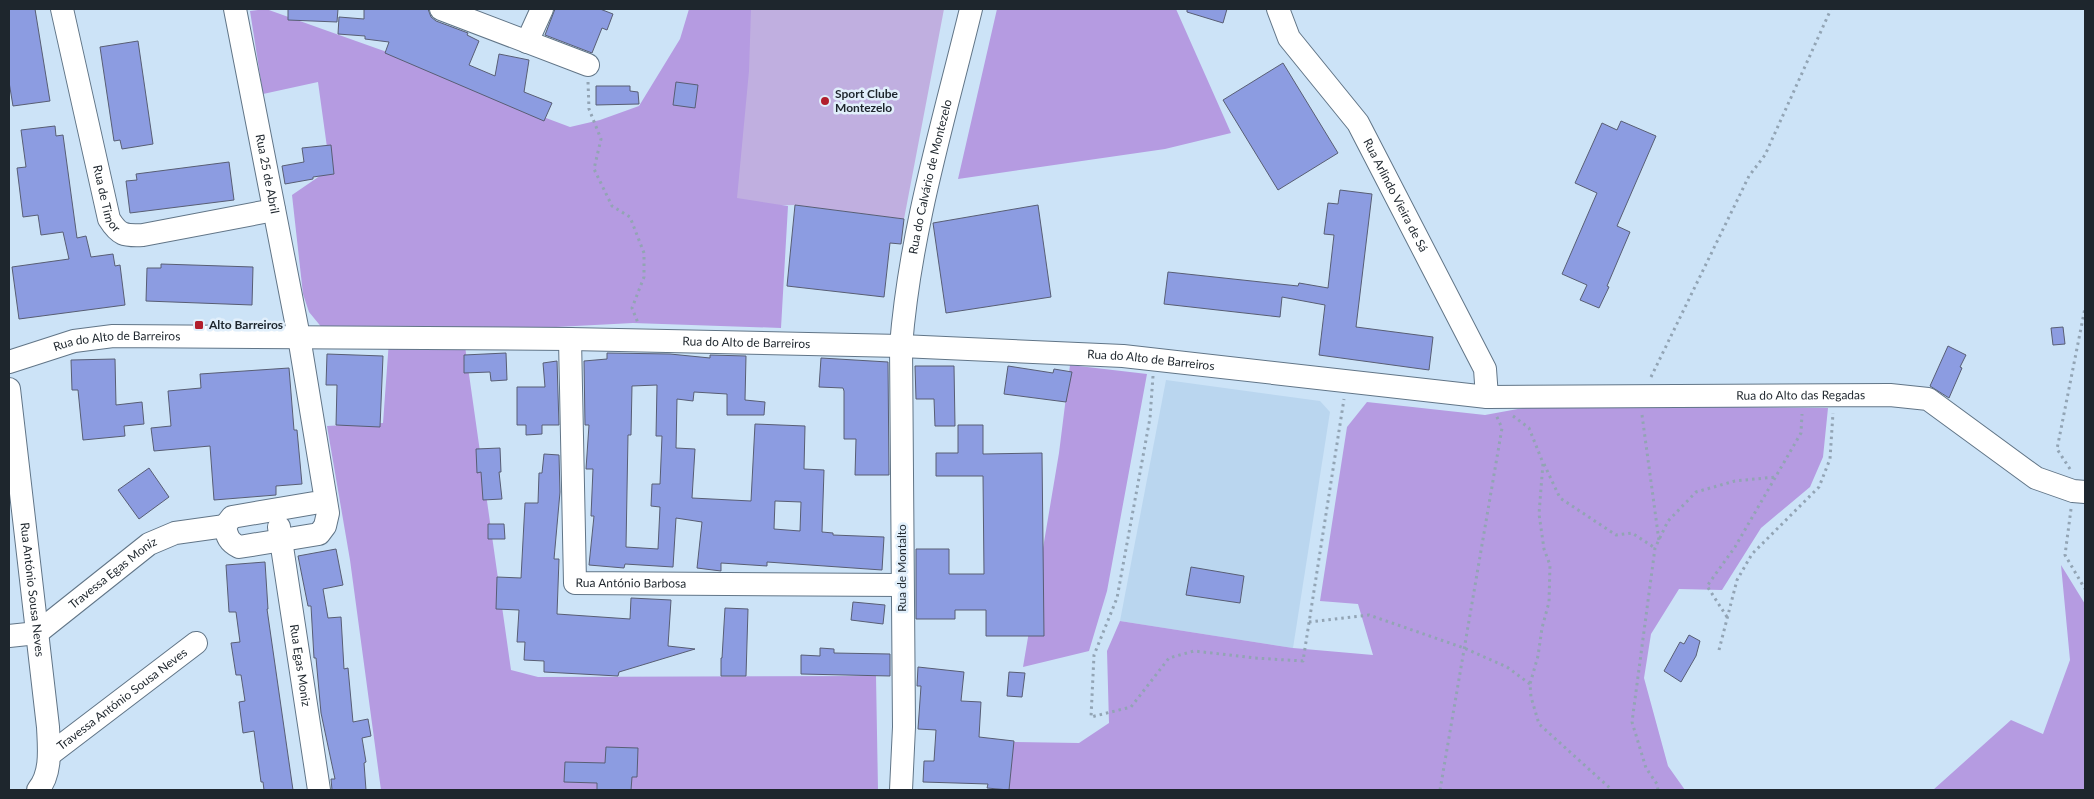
<svg xmlns="http://www.w3.org/2000/svg" width="2094" height="799" font-family="Lato,sans-serif">
	<style>
		.built { fill: #bad6ef }
		.green { fill: #c0afe0 }
		.forest { fill: #b59be1 }
		.building { fill: #8c9ce1; stroke: #585e74; fill-rule: evenodd }
		.lines { fill: none; stroke-linecap: round; stroke-linejoin: round }
		.minor-casing { stroke: #617587; stroke-width: 24 }
		.path { stroke: #92a4b4; stroke-width: 3; stroke-dasharray: 2.5 4; stroke-linecap: butt }
		.minor { stroke: #fff; stroke-width: 22 }
		.poi-dot { fill: #b11e2c; stroke: #e1effb; stroke-width: 2 }
		.labels { text-anchor: middle; stroke-width: 5; stroke-linejoin: round; paint-order: stroke }
		.poi-label { font-size: 12px; font-weight: bold; fill: #1e262d; stroke: #e1effb; text-anchor: start }
		.street-label { font-size: 12px; fill: #1e262d; stroke: #e1effb }
	</style>
	<rect width="100%" height="100%" fill="#cce3f7"/>
	<path class="built" d="M1166,380L1320,401L1330,412L1293,648L1120,621Z"/>
	<path class="green" d="M734,9H944L904,219L795,205L733,206Z"/>
	<path class="forest" d="M266,9L429,67L530,112L570,127L600,120L639,106L680,39L689,9H751L749,71L737,198L788,206L781,328L633,323L463,332L511,670L538,677L876,676L878,790H381L350,560L327,426L383,423L390,327L323,329L309,312L303,294L292,195L330,169L318,82L263,94L250,11Z
		M997,9H1176L1231,133L1165,149L958,179Z
		M1070,365L1147,374L1107,591L1089,651L1023,667L1059,453Z
		M1367,402L1485,415L1540,405L1828,408L1823,457L1810,487L1761,528L1722,590L1679,589L1651,634L1644,678L1668,766L1685,790H1008L1013,742L1079,743L1109,723L1107,651L1120,621L1293,648L1373,655L1358,604L1320,601L1347,427Z
		M2061,565L2085,604V790H1933L2011,720L2043,734L2070,660Z"/>
	<path class="building" d="M9,9H35L50,101L13,106L9,82Z
		M288,9H338L337,22L288,20Z
		M364,9H428L431,17L436,21L468,33L467,35L479,41L469,65L495,76L499,54L529,60L524,92L552,103L544,121L385,53L389,42L365,39V36L338,34L339,17L364,19Z
		M555,9H600L613,14L607,30L602,28L592,53L545,35Z
		M1187,9H1227L1223,23L1187,12Z
		M138,41L153,144L122,149L120,140L114,141L100,47Z
		M1283,63L1338,153L1278,190L1223,100Z
		M676,82L698,85L695,108L673,105Z
		M596,86H630V91L638,92L639,104L596,105Z
		M1621,121L1656,136L1617,226L1630,232L1607,286L1609,287L1599,308L1580,300L1587,285L1562,274L1597,193L1575,183L1602,123L1617,130Z
		M55,126L56,136L63,135L77,238L86,236L91,257L113,254L115,266L120,265L125,305L19,319L12,267L69,259L63,232L41,235L38,215L23,217L17,168L26,167L21,130Z
		M331,145L334,174L313,177V179L285,184L282,166L304,162L302,148Z
		M229,162L234,200L130,213L126,181L137,180L136,174Z
		M1340,190L1372,194L1356,327L1433,337L1429,370L1319,355L1325,305L1282,297L1280,317L1164,304L1168,272L1298,286L1299,283L1328,288L1334,235L1324,234L1328,203L1338,204Z
		M795,205L904,219L901,244L890,243L884,297L787,286Z
		M1038,205L1051,297L946,313L933,223Z
		M161,264L253,267L252,305L146,301L147,268H161Z
		M2063,327L2065,344L2053,345L2051,328Z
		M1948,346L1966,355L1960,367L1962,368L1949,398L1930,386Z
		M506,353L507,380L491,381L490,372L464,373V355Z
		M607,353L670,354L710,358V355L746,356L745,400L765,402L764,415H727V394L694,392L693,401L677,399L676,448L695,449L692,498L751,501L755,424L805,426L804,469L824,470L822,532L833,533V535L884,537L882,570L767,562V566L721,563V571L697,568L702,522L676,518L673,567L625,564L624,568L589,565L594,516H591L593,469H586L589,425H585L584,361L607,359ZM657,385L656,436H662L660,484H652L651,506L660,507L658,549L626,547L628,435H631L632,386ZM775,501L801,502L800,531L774,529Z
		M327,354L383,356L380,427L336,425L337,385H326Z
		M821,358L888,362L889,475H855L856,439H844V391L843,388L819,387Z
		M115,359L116,405L142,402L144,424L124,426L125,436L83,440L78,390H72L71,360Z
		M557,361L559,425H542V434L526,435V425H517V387H545L543,363Z
		M915,366H954L955,426H935L934,399H916Z
		M1008,366L1053,373L1054,369L1072,372L1066,402L1004,394Z
		M289,368L294,430H297L302,484L276,486V495L214,500L210,446L154,451L151,428L171,426L168,391L201,388L200,374Z
		M958,425H983V454L1042,453L1044,636H986V610H955V619H916V549H949V574H984L983,476H936V453H958Z
		M500,448L501,472H499L502,499L483,500L481,472L477,473L476,449Z
		M544,454L559,455L560,492L554,559H559L557,614L630,619L631,598L671,600L668,646L695,649L619,672L618,676L544,672V661L524,660L525,642H517L519,610L496,609L497,577L521,578L525,503H538L539,473H542Z
		M149,468L169,497L139,519L118,490Z
		M488,524H504L505,539H488Z
		M336,549L343,585L323,589L328,618L341,617L344,669L348,668L353,722L368,719L371,736L362,738L366,762L364,763L366,790H332L331,779H335L321,713L316,658H314L311,606H308L298,556Z
		M265,562L268,609H267L293,790H264L263,782H261L254,731L243,733L239,702L245,701L241,675H236L231,643L240,642L236,612H229L226,565Z
		M1191,567L1244,576L1240,603L1186,595Z
		M853,602L885,605L883,624L851,620Z
		M725,608L748,609L746,676H721V658H722Z
		M1689,635L1700,641L1696,656L1681,682L1664,671L1680,642L1684,644Z
		M820,648L834,649V653L890,654V676L801,674V655L820,656Z
		M918,667L964,672L961,701L981,702L979,737L1014,741L1009,790L987,788L988,784L923,782L924,761H934L936,730L918,729L921,686H917Z
		M1009,672L1025,673L1022,697L1007,696Z
		M606,747L638,748L637,777H632L631,790H597V783L564,782L565,762L605,763Z"/>
	<g class="lines">
		<g class="minor-casing">
			<g id="minor">
				<path id="s1" d="M62,9L109,219C119,235 124,236 143,235L274,210"/>
				<path id="s2" d="M235,9L299,337L328,513L325,526L319,534L239,547C229,542 227,537 225,526L232,517L326,501"/>
				<path d="M441,9L588,65"/>
				<path id="s3" d="M1278,9L1289,38L1358,123L1485,369L1487,397"/>
				<path d="M527,42L542,9"/>
				<path id="s4" d="M570,339L575,583L902,585"/>
				<path id="s5" d="M9,362L74,341L113,336L570,339L901,346L1123,356L1487,397L1890,395L1928,399L2036,478L2073,491L2085,492"/>
				<path id="s6" d="M9,389L48,727C49,748 52,773 38,790"/>
				<path id="s7" d="M279,527L319,790"/>
				<path id="s8" d="M9,636L37,633L149,544L175,533L225,526"/>
				<path id="s9" d="M49,755L196,643"/>
				<path id="s10" d="M901,790L904,727L901,346C910,231 944,120 971,9"/>
			</g>
		</g>
		<path class="path" d="M588,82L589,109L601,139L594,169L612,206L630,217L644,253V277L632,308L638,323
			M1153,376L1150,418L1117,598L1094,655L1091,717L1131,707L1169,658L1194,651L1255,658L1303,661L1344,399
			M1651,377L1749,176L1765,155L1831,9
			M1642,415L1659,541
			M1513,416L1529,428L1543,463L1539,514L1544,549L1550,565L1549,602L1542,628L1538,656L1530,684L1531,697L1539,724L1612,790
			M1544,464L1560,498L1616,535L1632,533L1655,548
			M2070,469L2057,449L2085,308
			M2071,509L2065,555L2085,589
			M1727,617L1707,586L1735,547L1801,433L1802,414
			M1309,622L1369,615L1464,648L1507,667L1530,684
			M1719,650L1737,580L1752,554L1819,487L1830,459L1833,413
			M1440,790L1502,428L1496,415
			M1658,790L1657,784L1646,768L1632,722L1655,548L1668,521L1696,492L1735,481L1776,477"/>
		<use href="#minor" class="minor"/>
	</g>
	<g class="poi-dot">
		<circle cx="825" cy="101" r="5"/>
		<rect x="194" y="320" width="10" height="10" rx="2.5"/>
	</g>
	<g class="labels">
		<g class="poi-label">
			<text x="835" y="98">Sport Clube<tspan x="835" dy="14">Montezelo</tspan></text>
			<text x="209" y="329">Alto Barreiros</text>
		</g>
		<g class="street-label">
			<text dy="4" stroke="none"><textPath href="#s2" startOffset="168">Rua 25 de Abril</textPath></text>
			<text dy="4" stroke="none"><textPath href="#s10" startOffset="616">Rua do Calvário de Montezelo</textPath></text>
			<text dy="4" stroke="none"><textPath href="#s3" startOffset="222">Rua Arlindo Vieira de Sá</textPath></text>
			<text dy="4" stroke="none"><textPath href="#s1" startOffset="195">Rua de Timor</textPath></text>
			<text dy="4" stroke="none"><textPath href="#s5" startOffset="741">Rua do Alto de Barreiros</textPath></text>
			<text dy="4" stroke="none"><textPath href="#s5" startOffset="111">Rua do Alto de Barreiros</textPath></text>
			<text dy="4" stroke="none"><textPath href="#s5" startOffset="1146">Rua do Alto de Barreiros</textPath></text>
			<text dy="4" stroke="none"><textPath href="#s5" startOffset="1798">Rua do Alto das Regadas</textPath></text>
			<text transform="translate(902 568) rotate(-90)" y="4">Rua de Montalto</text>
			<text dy="4" stroke="none"><textPath href="#s8" startOffset="125">Travessa Egas Moniz</textPath></text>
			<text dy="4" stroke="none"><textPath href="#s4" startOffset="300">Rua António Barbosa</textPath></text>
			<text dy="4" stroke="none"><textPath href="#s6" startOffset="202">Rua António Sousa Neves</textPath></text>
			<text dy="4" stroke="none"><textPath href="#s7" startOffset="140">Rua Egas Moniz</textPath></text>
			<text dy="4" stroke="none"><textPath href="#s9" startOffset="92">Travessa António Sousa Neves</textPath></text>
		</g>
	</g>
	<rect width="2094" height="799" fill="none" stroke="#1e262d" stroke-width="20"/>
</svg>
